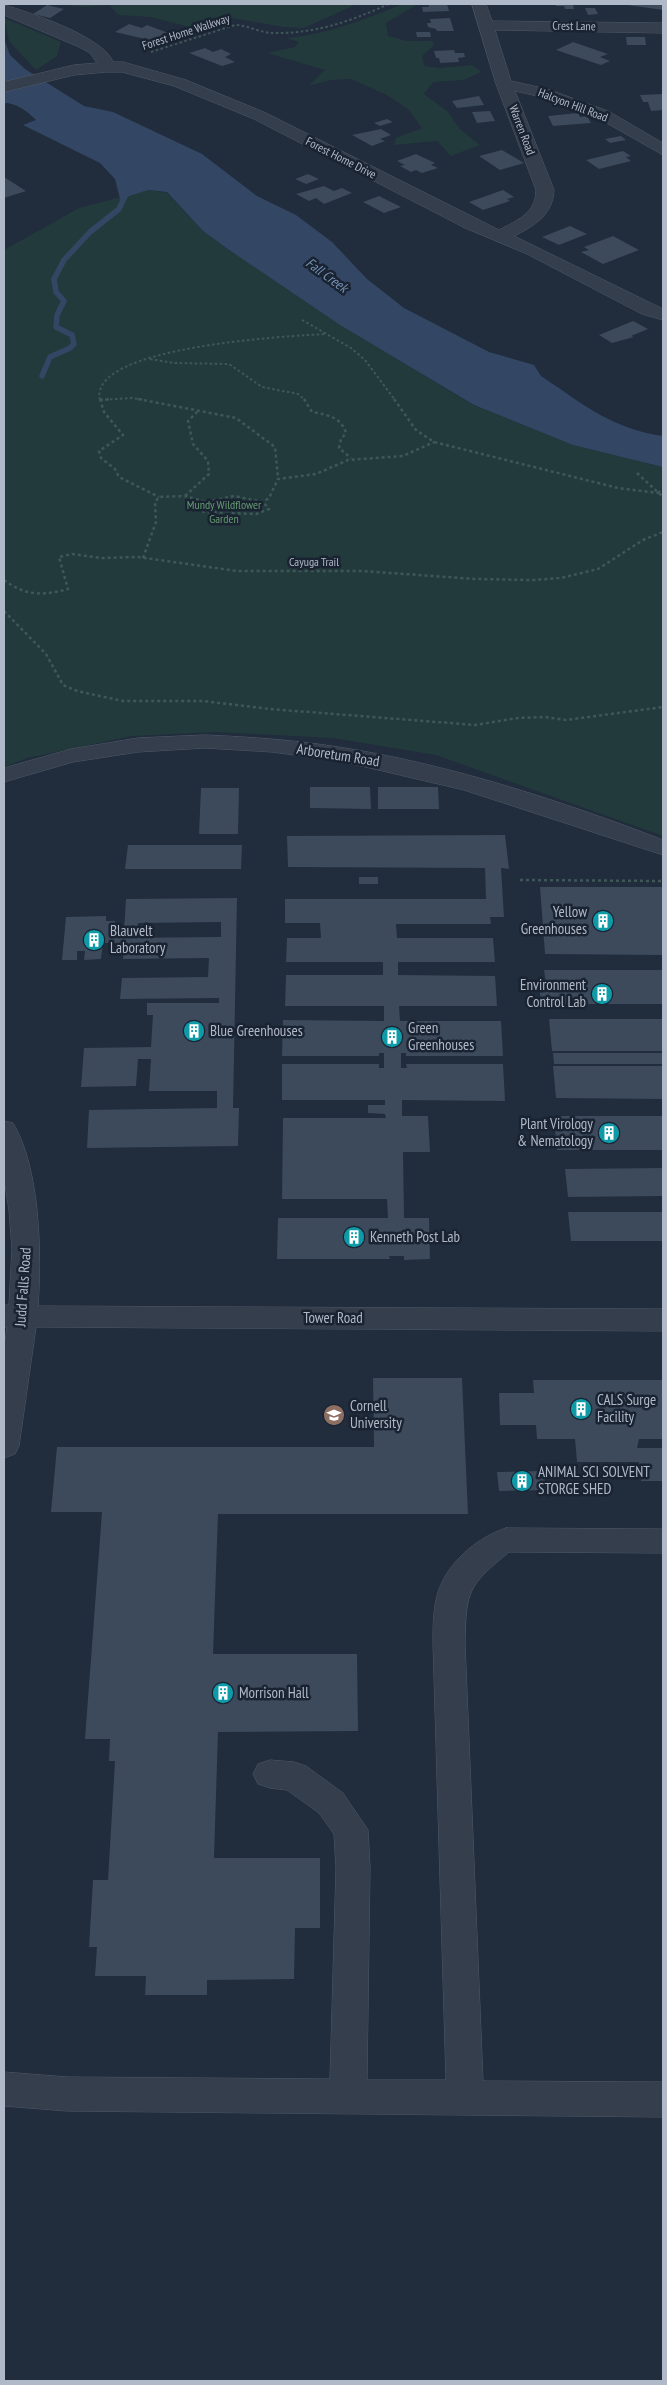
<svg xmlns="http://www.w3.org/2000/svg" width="667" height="2385" font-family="'PT Sans Narrow',sans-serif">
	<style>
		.green { fill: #233a3d }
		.water { fill: #334765 }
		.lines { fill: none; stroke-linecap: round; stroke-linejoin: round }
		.stream { stroke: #334765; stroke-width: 5.5 }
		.building { fill: #3c4a5c }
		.minor-casing { stroke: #505967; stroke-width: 1 }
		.path-far1 { stroke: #40575a; stroke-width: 2; stroke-dasharray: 2.5 2.5; stroke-linecap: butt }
		.path { stroke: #40575a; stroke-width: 2.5; stroke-dasharray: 3 3; stroke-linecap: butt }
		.minor { fill: #353e4c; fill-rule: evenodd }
		.labels { text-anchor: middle; stroke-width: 5; stroke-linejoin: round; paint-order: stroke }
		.far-street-label { font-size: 12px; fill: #b0b9c8; stroke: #1a2331 }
		.far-park-label { font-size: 12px; fill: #659b71; stroke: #1a2331 }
		.far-water-label { font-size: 14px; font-style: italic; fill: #758fb2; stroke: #1a2331 }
		.street-label { font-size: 15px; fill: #b0b9c8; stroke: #1a2331 }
		.poi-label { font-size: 15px; fill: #b0b9c8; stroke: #1a2331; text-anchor: start }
	</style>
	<rect width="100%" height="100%" fill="#212c3c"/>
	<path class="green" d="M55,4H357L304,28L284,27L232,18L189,27L151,17L118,15L109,5L85,7Z
		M402,4H418L386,23L388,36L407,41H432L434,45L422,56L424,66L440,68L472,65L481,72L464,80L433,82L424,94L447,111L460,129L480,145L451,156L437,141L394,145L396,138L422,128L408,109L387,95L351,79L330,80L309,86L325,70L267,53L295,47L299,42L287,38C328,34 364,20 402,4Z
		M4,18L61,42L57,56L36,70L9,41Z
		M148,190L167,193L203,231L232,252L340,325L473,405L573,445L663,467V836L436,755L333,738L217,732L132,736L27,758L4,767V250L79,208Z"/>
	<path class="water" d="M4,39L10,55L25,69L84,106L113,112L202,154L257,196L296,215L332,242L367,279L404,308L489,352L534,365L541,376C583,404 612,429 663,436V467L573,445L474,405L340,325L232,252L203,231L167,192L148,190L120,199L115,179L100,163L25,126L23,125L36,120C27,111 17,103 4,103Z"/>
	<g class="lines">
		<path class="stream" d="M42,376L50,357L70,348L74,344L72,335L56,327L57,315L64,301L56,292L54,279L64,260L90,232L119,209L125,196L132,190"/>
	</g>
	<path class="building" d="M428,4H447L449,11L423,12L422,7H429Z
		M555,4H573L574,9H565L564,6H556Z
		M627,4H663V10L627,5Z
		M47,5L64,9L50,18L33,14Z
		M585,8H595L598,14L588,15Z
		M450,18L454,31H437L436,29L428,27L427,23H431L430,19Z
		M129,24L142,28L147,25L171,34L158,42L115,32Z
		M416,32H430L431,37H417Z
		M626,37H645L646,45H627Z
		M573,42L608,54L600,57L610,61L601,65L556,50Z
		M205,48L213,52L221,49L231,54L225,57L235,62L222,66L189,53Z
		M454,50L455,53H464L465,57L458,58L459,62L440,63L439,58H436L434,51Z
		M663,94V110L651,111L648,102H643L640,95Z
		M479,96L484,105L457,108L452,101Z
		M490,111L495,121L477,123L472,112Z
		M578,113L580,117L587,116L591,123L553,126L548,116Z
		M387,119L393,122L380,126L374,123Z
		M381,129L391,135L380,139L385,141L372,146L352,135Z
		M621,136L626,140L610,143L605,139Z
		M502,150L524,163L500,170L479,156Z
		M623,151L631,156L626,157L631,161L599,169L586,160Z
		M416,154L435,163L431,165L438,168L422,173L416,170L411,172L400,166L405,165L397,161Z
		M308,174L319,179L306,184L295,179Z
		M4,177L26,191L4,198Z
		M324,186L334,191L342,188L352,193L324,204L316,198L309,201L296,194Z
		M503,190L514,197L507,199L510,201L483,210L469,202Z
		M379,196L401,207L384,213L363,202Z
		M570,226L587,234L559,245L542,237Z
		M613,236L639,250L603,264L581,252L589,250L584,247Z
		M633,321L648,329L631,336L634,337L612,343L599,335Z
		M310,787H370L371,809L310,808Z
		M378,787H438L439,809H378Z
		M201,788H239L238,834H199Z
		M505,835L509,869L501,868L504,917H490L491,924H396L397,938H493L495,962H398V975L495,976L497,1006H399L400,1021H501L503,1056H406V1053H401V1068H407L406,1064H503L505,1101L402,1100V1116H428L430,1152H403L404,1218H429L430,1259L404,1260V1256H389L390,1259H277L278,1218H388L387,1199H282L283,1118H386L385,1114L368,1113V1105H385V1100H282V1064H379V1068H384V1053H379V1056H282L283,1020L384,1021V1006H285L286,975H383V962H286L287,938H321L320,923H285V899H486L485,868L288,867L287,836Z
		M128,845H242L241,869H125Z
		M359,877H378V884H359Z
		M540,887H663V955L545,954Z
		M237,898L233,1108H239L238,1146L87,1148L89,1110L217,1108V1091H149L151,1059H138L136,1086L81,1087L84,1048L151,1047L153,1015H147V1003H219V998L120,999L122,978L208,977L209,958L123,959L124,943H103L101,959L84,960L85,951H77V960H62L66,917L106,916V921H115L114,931H120L119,938L221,937V922L138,923L137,930H124L126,899Z
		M544,970H663V1004H541L539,984H546Z
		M549,1019H663V1051H552Z
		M553,1053H663V1064H554Z
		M553,1066H663V1099L556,1098Z
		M554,1116H663V1150H557Z
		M663,1168V1196L568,1197L565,1169Z
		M568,1212H663V1241H571Z
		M373,1378H462L468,1514H218L213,1654H357L358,1731L218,1732L214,1858H320V1928H295L294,1979L207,1980V1995H145L146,1976H95L97,1947H89L93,1880H108L115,1761H109L110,1739H85L102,1512H51L57,1447H374Z
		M533,1380H663V1439H639L637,1448H663V1481H641L639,1462H577L575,1439H537L536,1425H500L499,1393H534Z
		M544,1471L546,1490L499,1491L497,1472Z"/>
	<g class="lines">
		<g class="minor-casing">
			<path id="minor" d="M472,4H486L492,21L663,23V33L495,30L511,81L547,89L608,111L663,143V155L596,117L537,96L515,91L554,190C553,215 534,226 514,236L663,309V320L642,314L527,254L465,228L254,119L174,86L122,72H106L74,75L4,92V82L74,65L97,63L90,53L79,47L4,15V5C29,12 104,37 113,62H123L186,80L266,113L499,230C518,220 536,213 536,190L496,84Z
				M205,735C250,737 294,740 338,747C445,763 562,801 663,840V855L464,790L340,761L272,752L205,748L138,752L73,762L4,782V768L71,749L138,738Z
				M4,1121L13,1123C40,1167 42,1255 38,1306L663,1309V1331L36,1327L19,1446L15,1454L4,1458V1350L7,1327H4V1305H9L12,1249L9,1210L4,1178Z
				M506,1528L663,1529V1553L509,1552C468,1586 466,1590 465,1643L483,2081L663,2082V2117L67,2111L4,2106V2072L67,2077L330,2079L336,1868L334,1834L319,1813L287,1790L270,1788L258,1784L253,1774L258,1764L270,1760L294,1762L306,1766L343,1793L368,1830L370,1868L367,2080H446L433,1643C433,1627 433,1612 437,1596C445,1564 476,1538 506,1528Z"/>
		</g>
		<path class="path-far1" d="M151,52L235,25C248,25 260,33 273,33C315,34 351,21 389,4
			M302,320L351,348L365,360L395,400
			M150,359L174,363L229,364L262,387L298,394L305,400
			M100,400L132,398L145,400
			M100,400C87,346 291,336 326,334"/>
		<path class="path" d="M100,399L104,412L123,435L99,451L101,458L115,469L119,477L159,497
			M138,399L236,418L275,447L278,478
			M304,399L312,412C328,415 341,417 346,433L341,439L339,448L351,458
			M394,399L416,430L434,442L618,488L658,493
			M100,400L112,399
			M637,473L663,497
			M658,493L663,489
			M185,496L209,474L208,461L193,444L188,421L197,412
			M196,501L200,510L204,512L256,514L269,509L263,502
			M143,558L156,522L155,502L159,497L185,496L206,502L234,496L263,502L269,498L278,479L316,474L348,460L403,456L434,442
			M4,580C26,596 42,596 68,589L59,557L72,554L101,558L138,557L237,571H362L475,579L533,580L561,578L598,569L643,540L663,532
			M4,611L46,654L63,685L77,691L123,701H203L270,709L475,725L518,718L545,717L566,720L663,707
			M520,880L663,881"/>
		<use href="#minor" class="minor"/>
	</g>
	<defs>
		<g id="building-disc" transform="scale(1.125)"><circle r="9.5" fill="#0f9aa8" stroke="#1a2331"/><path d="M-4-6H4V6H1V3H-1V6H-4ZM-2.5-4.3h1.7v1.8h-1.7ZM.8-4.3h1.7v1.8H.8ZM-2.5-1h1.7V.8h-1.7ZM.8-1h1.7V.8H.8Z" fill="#fff"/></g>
		<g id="university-disc" transform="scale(1.125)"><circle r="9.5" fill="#8d6e63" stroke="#1a2331"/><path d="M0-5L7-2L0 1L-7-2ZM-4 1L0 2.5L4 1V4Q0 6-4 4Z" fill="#fff"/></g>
	</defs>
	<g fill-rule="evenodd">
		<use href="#building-disc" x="603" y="921"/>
		<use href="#building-disc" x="94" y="940"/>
		<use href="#building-disc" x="602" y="994"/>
		<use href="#building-disc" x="194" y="1031"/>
		<use href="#building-disc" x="392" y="1037"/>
		<use href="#building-disc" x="609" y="1133"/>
		<use href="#building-disc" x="354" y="1237"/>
		<use href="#building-disc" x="581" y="1409"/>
		<use href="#university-disc" x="334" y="1415"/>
		<use href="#building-disc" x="522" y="1481"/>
		<use href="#building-disc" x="223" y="1693"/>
	</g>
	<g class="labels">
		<g class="far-street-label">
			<text transform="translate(574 26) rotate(1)" y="4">Crest Lane</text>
			<text transform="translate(186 32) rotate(-18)" y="4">Forest Home Walkway</text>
			<text transform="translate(573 105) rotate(21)" y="4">Halcyon Hill Road</text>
			<text transform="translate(522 130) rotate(69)" y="4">Warren Road</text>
			<text transform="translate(341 158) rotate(27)" y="4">Forest Home Drive</text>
			<text x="314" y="566">Cayuga Trail</text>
		</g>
		<g class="far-park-label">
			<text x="224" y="509">Mundy Wildflower<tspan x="224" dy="14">Garden</tspan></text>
		</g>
		<g class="far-water-label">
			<text transform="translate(327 275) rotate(36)" y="5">Fall Creek</text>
		</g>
		<g class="street-label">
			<text transform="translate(338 755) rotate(9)" y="5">Arboretum Road</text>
			<text transform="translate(23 1287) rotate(-86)" y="5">Judd Falls Road</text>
			<text x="333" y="1323">Tower Road</text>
		</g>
		<g class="poi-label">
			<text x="587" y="917" text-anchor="end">Yellow<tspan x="587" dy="17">Greenhouses</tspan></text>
			<text x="110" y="936">Blauvelt<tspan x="110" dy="17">Laboratory</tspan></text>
			<text x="586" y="990" text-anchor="end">Environment<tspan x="586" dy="17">Control Lab</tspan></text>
			<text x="408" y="1033">Green<tspan x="408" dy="17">Greenhouses</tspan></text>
			<text x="210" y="1036">Blue Greenhouses</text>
			<text x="593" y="1129" text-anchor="end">Plant Virology<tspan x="593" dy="17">&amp; Nematology</tspan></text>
			<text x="370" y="1242">Kenneth Post Lab</text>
			<text x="597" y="1405">CALS Surge<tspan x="597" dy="17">Facility</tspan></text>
			<text x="350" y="1411">Cornell<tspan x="350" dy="17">University</tspan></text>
			<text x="538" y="1477">ANIMAL SCI SOLVENT<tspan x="538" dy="17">STORGE SHED</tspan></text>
			<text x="239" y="1698">Morrison Hall</text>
		</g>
	</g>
	<rect width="667" height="2385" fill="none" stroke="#b0b9c8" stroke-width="10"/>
</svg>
